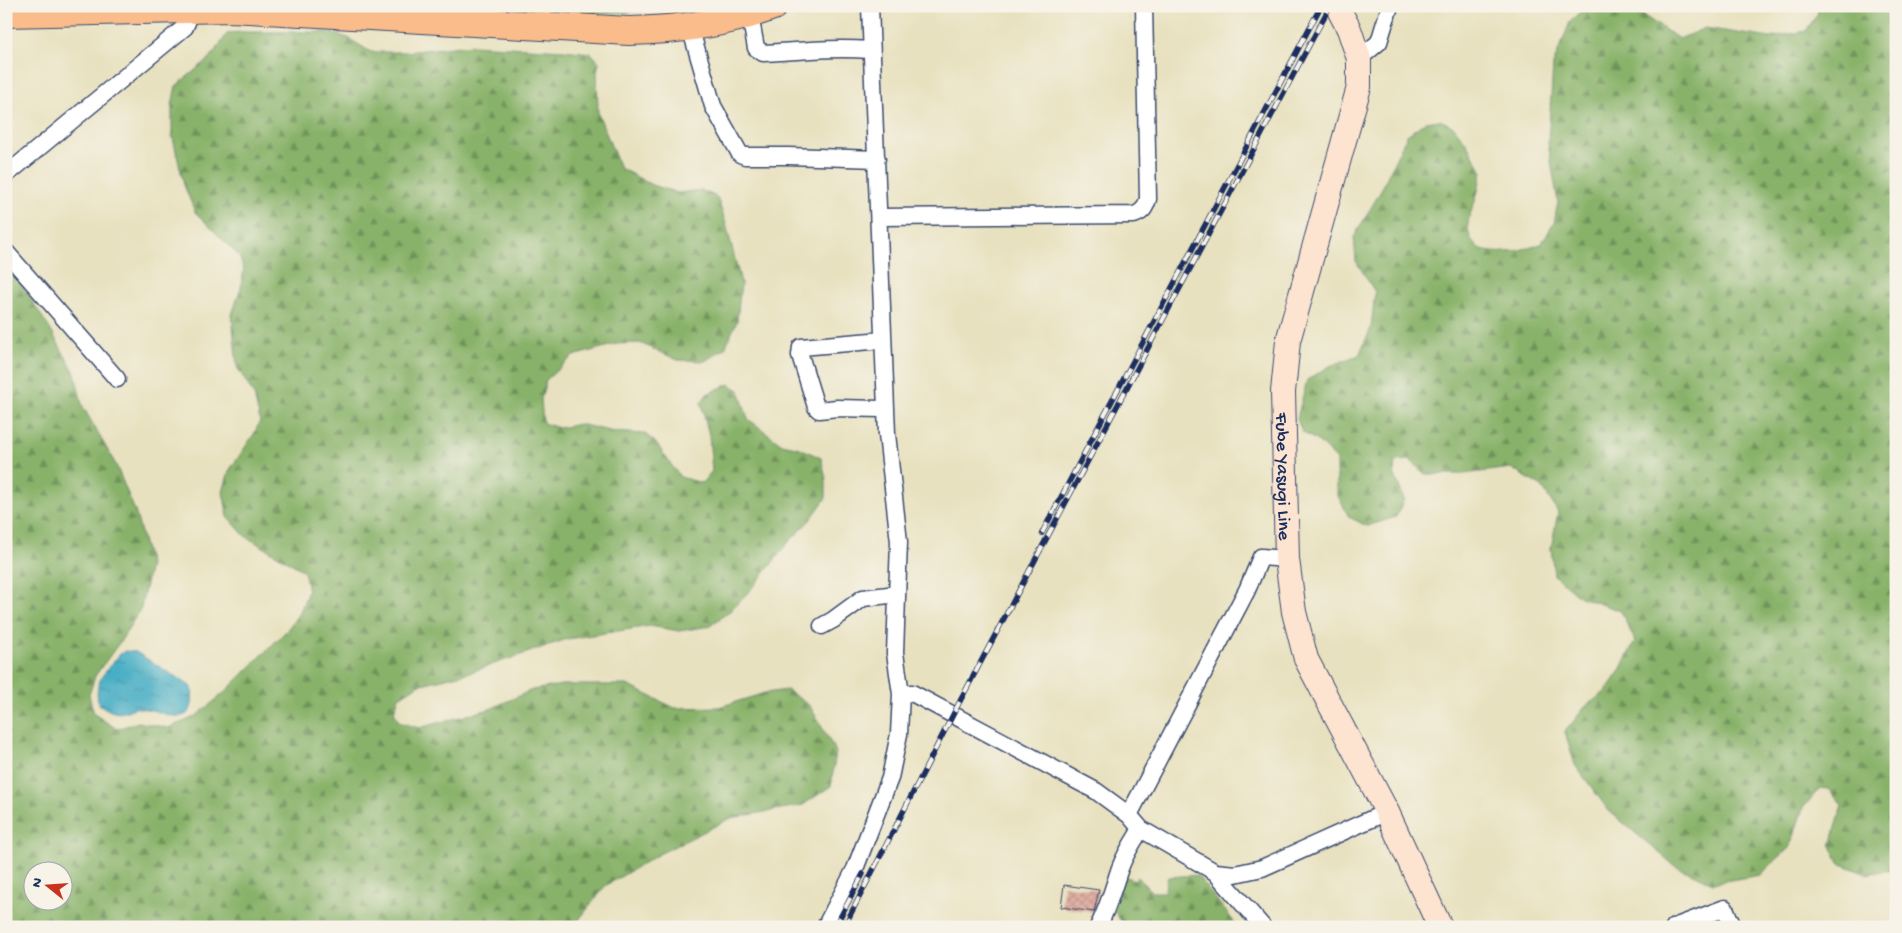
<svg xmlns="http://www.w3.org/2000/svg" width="1902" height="933" font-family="'Gochi Hand',sans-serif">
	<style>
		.forest { fill: url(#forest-firs); stroke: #527064; fill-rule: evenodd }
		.water { fill: url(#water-ripples); stroke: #306e92 }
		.building { fill: url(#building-cross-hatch) }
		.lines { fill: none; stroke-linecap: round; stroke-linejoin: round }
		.street-casing { stroke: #3a4a6d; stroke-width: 19 }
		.secondary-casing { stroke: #3a4a6d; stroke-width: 26 }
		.highway-casing { stroke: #3a4a6d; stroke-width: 30 }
		.street { stroke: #fff; stroke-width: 16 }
		.secondary { stroke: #fde4d0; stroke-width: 24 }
		.highway { stroke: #f9bc8a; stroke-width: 28 }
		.rail-casing { stroke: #1b2f5e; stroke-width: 5.5 }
		.rail { stroke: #f7f3e8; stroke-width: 4; stroke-dasharray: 11; stroke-linecap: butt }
		.labels { text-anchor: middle; stroke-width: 5; stroke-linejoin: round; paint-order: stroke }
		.street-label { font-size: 19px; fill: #1b2f5e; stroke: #f7f3e8 }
	</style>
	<defs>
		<pattern id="forest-firs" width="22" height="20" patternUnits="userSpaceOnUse" patternTransform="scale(1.25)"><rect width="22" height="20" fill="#88b269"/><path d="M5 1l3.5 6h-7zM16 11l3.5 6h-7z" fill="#6e915a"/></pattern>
		<pattern id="water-ripples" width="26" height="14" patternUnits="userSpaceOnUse" patternTransform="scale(1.25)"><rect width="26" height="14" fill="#46aec5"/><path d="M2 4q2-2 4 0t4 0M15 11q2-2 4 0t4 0" fill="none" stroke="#3a8ea3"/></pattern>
		<pattern id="building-cross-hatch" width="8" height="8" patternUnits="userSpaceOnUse" patternTransform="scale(1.25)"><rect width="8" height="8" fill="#e0ab9f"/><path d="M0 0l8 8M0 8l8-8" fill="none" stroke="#b58c85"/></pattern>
	</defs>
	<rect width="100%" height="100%" fill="#f7f3e8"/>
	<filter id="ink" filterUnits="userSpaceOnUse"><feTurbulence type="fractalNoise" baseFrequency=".02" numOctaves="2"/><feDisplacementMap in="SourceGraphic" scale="10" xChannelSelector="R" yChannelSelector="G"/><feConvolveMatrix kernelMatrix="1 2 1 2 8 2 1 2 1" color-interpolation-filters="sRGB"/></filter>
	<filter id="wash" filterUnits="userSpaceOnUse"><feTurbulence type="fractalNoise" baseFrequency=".0096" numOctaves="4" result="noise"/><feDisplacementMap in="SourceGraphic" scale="20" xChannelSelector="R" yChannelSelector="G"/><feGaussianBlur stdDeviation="1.12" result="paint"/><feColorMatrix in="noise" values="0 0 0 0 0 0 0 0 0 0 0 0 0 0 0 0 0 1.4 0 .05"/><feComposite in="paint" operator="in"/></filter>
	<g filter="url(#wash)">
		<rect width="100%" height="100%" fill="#e8e1bf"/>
		<path class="forest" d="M535,6H653C623,19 567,12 535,6Z
			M1594,6H1629L1679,39L1705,28L1770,38L1806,31L1818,13L1817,6H1896V868L1893,870L1866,874L1839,863L1831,846L1842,805L1828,789L1820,788L1803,808L1790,847L1760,875L1713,883L1675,866L1609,811L1575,765L1565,732L1585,707L1605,692L1619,672L1635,641L1621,611L1580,597L1554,575L1551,549L1558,512L1542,487L1511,468L1464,474H1425L1410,460L1395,461L1394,473L1404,499L1396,517L1367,526L1349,517L1337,494V460L1319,442L1302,432L1297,419L1307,380L1330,366L1359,355L1371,328L1375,292L1356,261L1354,237L1379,194L1407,135L1425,122L1440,120L1454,127L1467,144L1482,171C1480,180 1479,189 1476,198C1474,206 1467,218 1468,227C1471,265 1518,251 1541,244L1554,223L1558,202L1548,144L1553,65L1570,22L1581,11Z
			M242,32H328L348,38L371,52H406L471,45L564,50L591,53L599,62L597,71L598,113L620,168L652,185L678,193L701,190L717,197L726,224L741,283L737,321L725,348L705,361L678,360L640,343L616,344L573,356L546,380L541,399L543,423L559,428L579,424L614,432L645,434L655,442L680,477L702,483L712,471L709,435L701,403L707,394L729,384L739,390L748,419L782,444L800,448L821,458L826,479V498L810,520L788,543L754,586L731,610L710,626L679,631L650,626L567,639L471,672L418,685L399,697L394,712L399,722L419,728L490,709L532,690L562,685H627L675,708L719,707L765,693L787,690L810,706L836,752L831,786L803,805L731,818L659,854L605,886L578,921L577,927H6V269L16,276L50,329L75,373L82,405L116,465L135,511L150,565L141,608L122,639L95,676L89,695L94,714L117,729L138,722L168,728L195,717L225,692L287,630L300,612L308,591L304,571L245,536L228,517L223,492L229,471L254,434L260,421L254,395L237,367L232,315L241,287L244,270L239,256L195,212L184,185L172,134V105L176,86L210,58L228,33ZM32,870H62V900H32Z
			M1197,875L1238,927H1125L1113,909L1123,876L1134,880L1137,877L1152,892H1164L1168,877Z"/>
		<path class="water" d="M125,651L136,652L192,687C197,735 166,710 139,708C133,707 129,711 124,712C115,715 106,709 99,704C92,682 107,670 120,654Z"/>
		<g id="blocks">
			<path class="building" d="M1064,885L1099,890L1094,912L1061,907Z"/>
		</g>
	</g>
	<g filter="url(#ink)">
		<use href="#blocks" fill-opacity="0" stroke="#3a4a6d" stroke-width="1"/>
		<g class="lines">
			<g class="street-casing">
				<path id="street" d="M870,6L887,434L899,542L895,653L901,694L912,693L1096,791L1129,815L1141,829L1215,872L1263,927
					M750,15L756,48L763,53C799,51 834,47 870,50
					M690,27L713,106L740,154L745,156H788L877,159
					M1359,59L1379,42L1390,6
					M6,175L185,27L193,8
					M879,217L1134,215C1143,212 1145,208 1148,199L1144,6
					M6,252L117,379
					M881,409L837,408L819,410L816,407L800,355L801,347L883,340
					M822,626L833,620L863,598L897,594
					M1129,815L1247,590L1261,557L1287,559
					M1215,872L1235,874L1262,868L1387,812
					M825,927L855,869L890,778L899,734L901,694
					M1098,927C1108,908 1113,888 1120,868C1125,854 1133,842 1141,829
					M1674,927L1725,908L1733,927"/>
			</g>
			<g class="secondary-casing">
				<g id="secondary">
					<path id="s1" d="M1337,6L1349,29L1359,59V87L1288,341L1283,392L1287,559L1294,612L1306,659L1387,812L1440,927"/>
				</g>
			</g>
			<g class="highway-casing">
				<path id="highway" d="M6,13L231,8L629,31C679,30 726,24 773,6"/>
			</g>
			<use href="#street" class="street"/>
			<use href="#secondary" class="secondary"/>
			<use href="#highway" class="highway"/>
			<g class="rail-casing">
				<path id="rail" d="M1042,533L1321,6
					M835,927L863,874
					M844,927L959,703L1330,6"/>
			</g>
			<use href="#rail" class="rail"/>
		</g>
	</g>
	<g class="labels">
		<g class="street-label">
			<text dy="7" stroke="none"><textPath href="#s1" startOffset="485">Fube Yasugi Line</textPath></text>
		</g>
	</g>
	<rect width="1902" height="933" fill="none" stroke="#f7f3e8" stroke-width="25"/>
	<g transform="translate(48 886) rotate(287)"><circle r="24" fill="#f7f3e8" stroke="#9fa5b1"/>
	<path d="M0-4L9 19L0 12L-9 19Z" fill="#c8321e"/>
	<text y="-8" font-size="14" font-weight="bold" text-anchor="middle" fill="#1b2f5e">N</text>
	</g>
</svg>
